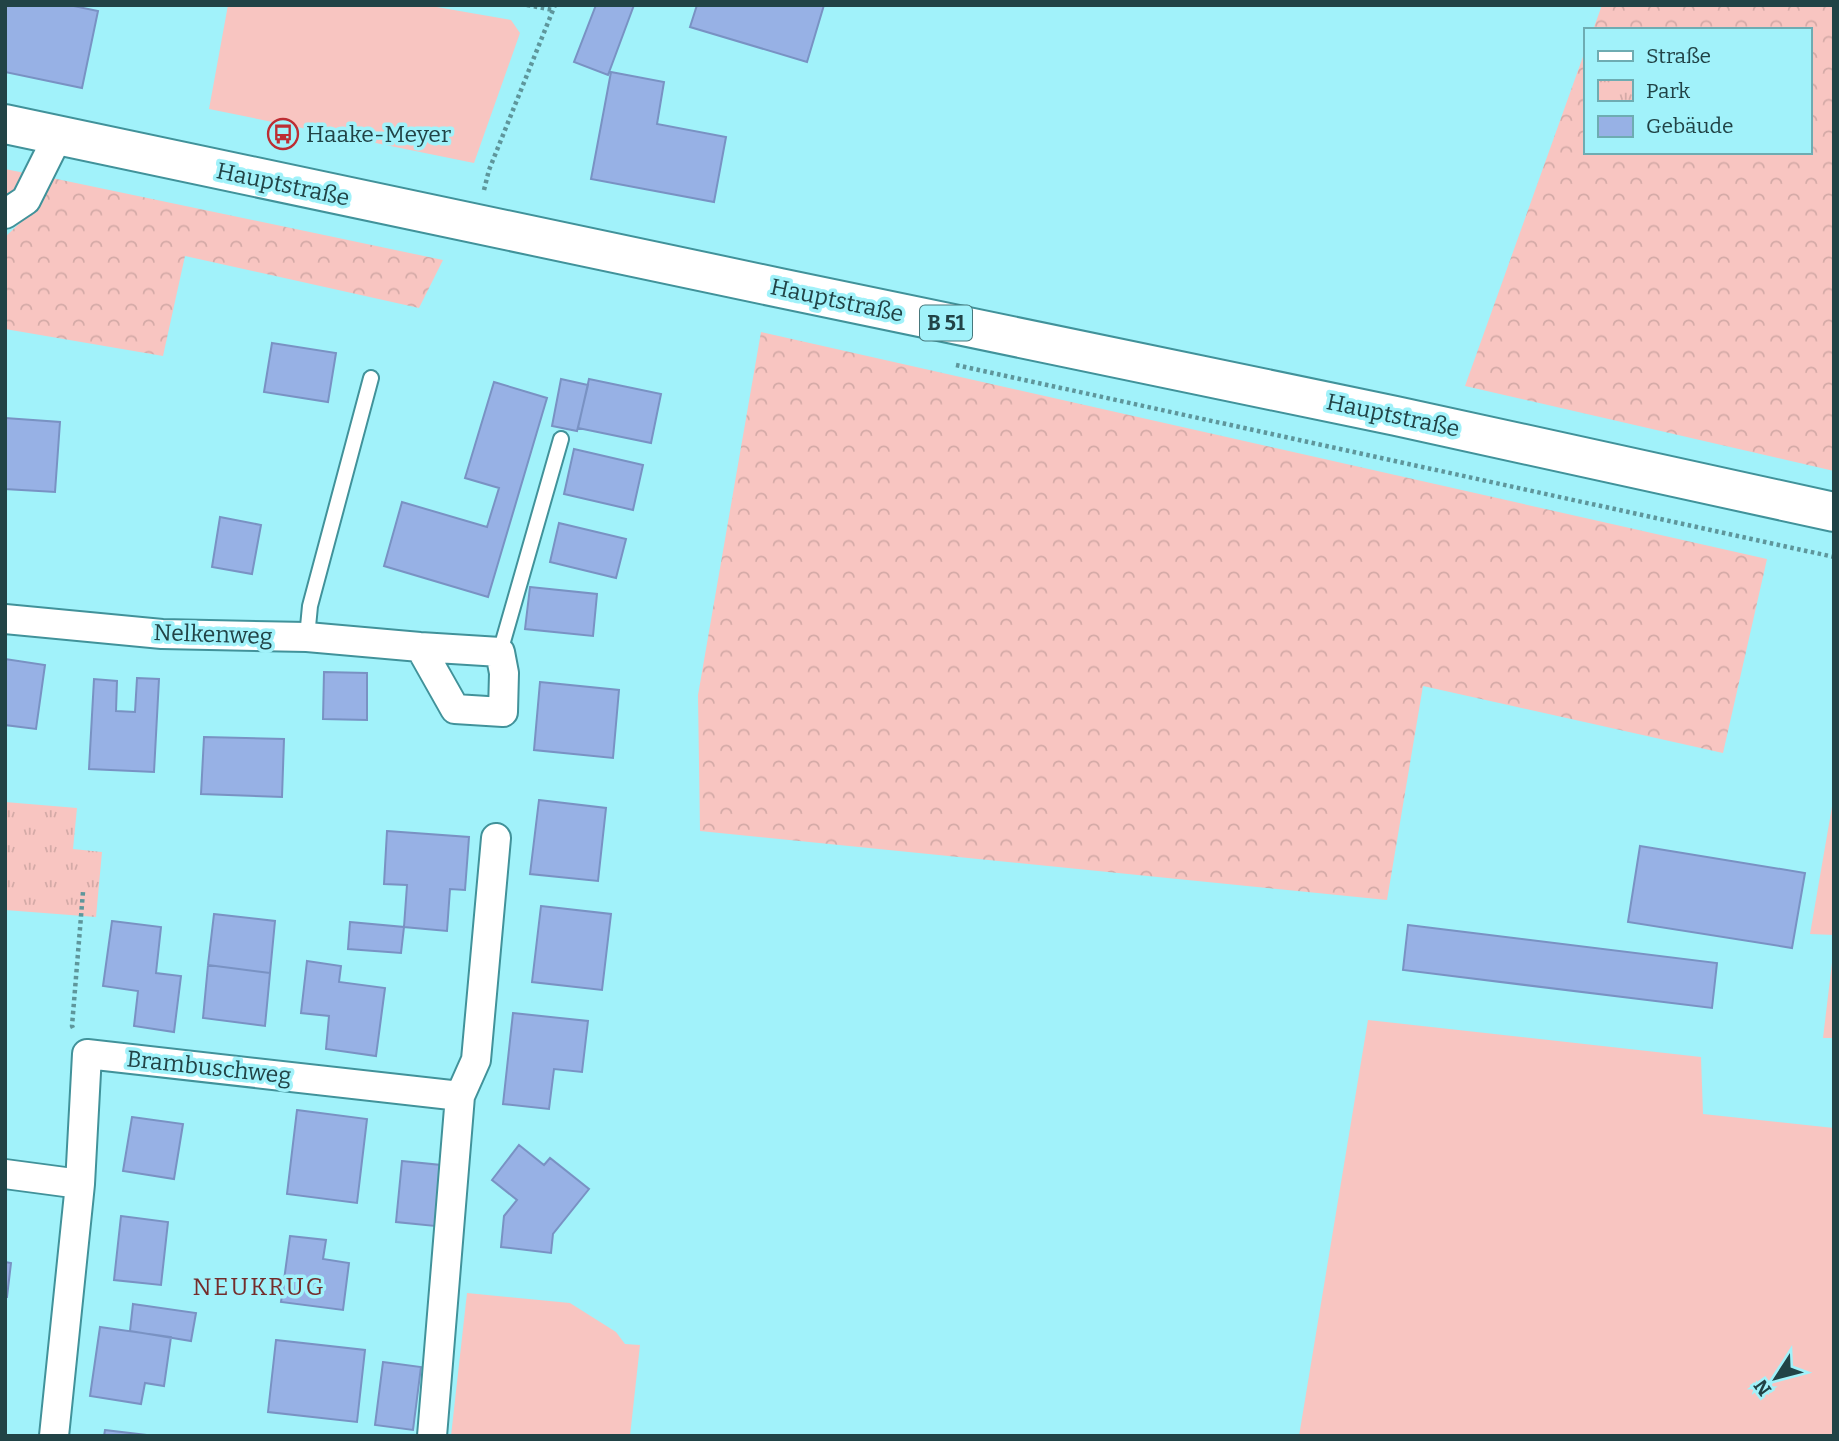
<svg xmlns="http://www.w3.org/2000/svg" width="1839" height="1441" font-family="Bitter,serif">
	<style>
		.grass { fill: #f8c5c1 }
		.forest { fill: url(#forest-crowns) }
		.park { fill: url(#park-tufts) }
		.building { fill: #97b1e5; stroke: #7992c3; stroke-width: 2 }
		.lines { fill: none; stroke-linecap: round; stroke-linejoin: round }
		.lane-casing { stroke: #41929a; stroke-width: 18 }
		.street-casing { stroke: #41929a; stroke-width: 32 }
		.primary-casing { stroke: #41929a; stroke-width: 42 }
		.path { stroke: #5e969b; stroke-width: 4.5; stroke-dasharray: 3.5 3.5; stroke-linecap: butt }
		.lane { stroke: #fff; stroke-width: 14 }
		.street { stroke: #fff; stroke-width: 28 }
		.primary { stroke: #fff; stroke-width: 38 }
		.labels { text-anchor: middle; stroke-width: 7; stroke-linejoin: round; paint-order: stroke }
		.shield { fill: #a1f2fa; stroke: #47787c; stroke-width: 2 }
		.shield-label { font-size: 21px; font-weight: bold; fill: #214346 }
		.poi-label { font-size: 23px; fill: #214346; stroke: #a1f2fa; text-anchor: start }
		.street-label { font-size: 23px; fill: #214346; stroke: #a1f2fa }
		.neighbourhood-label { font-size: 24px; letter-spacing: 2px; fill: #742d2c; stroke: #a1f2fa }
	</style>
	<defs>
		<pattern id="forest-crowns" width="20" height="18" patternUnits="userSpaceOnUse" patternTransform="scale(1.75)"><rect width="20" height="18" fill="#f8c5c1"/><path d="M2 6a3 3 0 1 1 6 0M12 15a3 3 0 1 1 6 0" fill="none" stroke="#d4aaa7"/></pattern>
		<pattern id="park-tufts" width="24" height="20" patternUnits="userSpaceOnUse" patternTransform="scale(1.75)"><rect width="24" height="20" fill="#f8c5c1"/><path d="M3 7l-1-3M5 7V3M7 7l1-3M15 17l-1-3M17 17v-4M19 17l1-3" fill="none" stroke="#d4aaa7"/></pattern>
	</defs>
	<rect width="100%" height="100%" fill="#a1f2fa"/>
	<path class="grass" d="M228,5H425L511,20L520,33L474,163L209,109Z
		M1834,795V935L1810,934Z
		M1834,946V1038H1823Z
		M1368,1020L1701,1057L1703,1114L1834,1128V1436H1299Z
		M467,1293L570,1303L616,1332L625,1344L640,1345L630,1436H451Z"/>
	<path class="forest" d="M1602,5H1834V471L1465,386L1585,51V152H1809V30H1593Z
		M5,169L25,173L16,193L5,200Z
		M52,178L443,260L419,308L185,256L163,356L5,329V237L38,206Z
		M761,332L1767,559L1723,753L1423,686L1387,900L700,831L698,695Z"/>
	<path class="park" d="M5,802L77,808L73,849L102,852L96,917L5,910Z"/>
	<path class="building" d="M5,5H69L98,11L82,88L5,72Z
		M596,5H634L608,75L574,62Z
		M697,5H824L807,62L690,27Z
		M611,72L664,82L657,124L726,137L714,202L591,179Z
		M272,343L336,353L328,402L264,392Z
		M561,379L588,385L577,431L552,426Z
		M589,379L661,394L651,443L578,428Z
		M494,382L547,398L488,597L384,566L402,502L487,527L499,488L465,478Z
		M5,418L60,422L55,492L5,489Z
		M574,449L643,465L633,510L564,494Z
		M220,517L261,525L252,574L212,567Z
		M559,523L626,539L616,578L550,562Z
		M530,587L597,594L593,636L525,629Z
		M5,659L45,665L36,729L5,725Z
		M324,672L367,673V720L323,719Z
		M137,678L159,679L154,772L89,769L94,679L117,681L116,711L135,712Z
		M540,682L619,690L613,758L534,750Z
		M204,737L284,739L282,797L201,794Z
		M539,800L606,808L598,881L530,874Z
		M387,831L469,837L465,890L450,889L447,931L404,927L407,885L384,884Z
		M1640,846L1805,873L1792,948L1628,922Z
		M541,906L611,914L602,990L532,982Z
		M214,914L275,921L270,973L208,965Z
		M112,921L161,927L156,973L181,976L174,1032L134,1026L138,991L103,986Z
		M350,922L404,927L401,953L348,949Z
		M1408,925L1717,963L1712,1008L1403,970Z
		M307,961L341,966L339,982L385,988L376,1056L326,1049L329,1016L301,1013Z
		M208,965L270,973L265,1026L203,1018Z
		M513,1013L588,1021L582,1072L554,1069L549,1109L503,1104Z
		M297,1110L367,1119L357,1203L287,1194Z
		M132,1117L183,1124L174,1179L123,1171Z
		M519,1145L544,1165L550,1158L589,1189L553,1234L551,1253L501,1247L504,1216L517,1200L492,1180Z
		M402,1161L441,1165L435,1226L396,1222Z
		M121,1216L168,1222L161,1285L114,1280Z
		M290,1236L326,1240L323,1259L349,1263L343,1310L281,1302Z
		M5,1262L11,1263L7,1297H5Z
		M133,1304L196,1313L191,1341L130,1331Z
		M100,1327L171,1337L164,1386L145,1383L141,1404L90,1396Z
		M276,1340L365,1350L357,1422L268,1412Z
		M383,1362L421,1367L413,1430L375,1425Z
		M105,1430L146,1435V1436H104Z"/>
	<g class="lines">
		<g class="lane-casing">
			<path id="lane" d="M307,637L310,606L371,378
				M500,652L561,439"/>
		</g>
		<g class="street-casing">
			<path id="street" d="M5,214L26,200L58,136
				M5,619L162,634L307,637L420,647L500,652L504,673L503,712L455,709L420,647
				M5,1174L80,1184
				M54,1436L80,1184L87,1054L460,1096
				M432,1436L460,1096L476,1060L496,838"/>
		</g>
		<g class="primary-casing">
			<path id="primary" d="M5,124L780,288L1396,416L1834,512"/>
		</g>
		<path class="path" d="M527,5L553,10
			M484,190L489,170L555,5
			M956,365L1834,557
			M73,1028L72,1026L83,892"/>
		<use href="#lane" class="lane"/>
		<use href="#street" class="street"/>
		<use href="#primary" class="primary"/>
	</g>
	<defs>
		<g id="bus-ring" transform="scale(1.575)"><circle r="9.5" fill="#a1f2fa" stroke="#bd2d33" stroke-width="1.5"/><path d="M-5-6H5V4H4V6H2V4H-2V6H-4V4H-5ZM-3.5-4V0h7V-4ZM-3.5 1.2v1.5H-2V1.2ZM2 1.2v1.5H3.5V1.2Z" fill="#bd2d33"/></g>
	</defs>
	<g fill-rule="evenodd">
		<use href="#bus-ring" x="283" y="134"/>
	</g>
	<g class="labels">
		<rect class="shield" x="920" y="305.5" width="52" height="35" rx="5"/>
		<g class="shield-label">
			<text x="946" y="330">B 51</text>
		</g>
		<g class="poi-label">
			<text x="306" y="142">Haake-Meyer</text>
		</g>
		<g class="street-label">
			<text transform="translate(283 184) rotate(12)" y="8">Hauptstraße</text>
			<text transform="translate(837 300) rotate(12)" y="8">Hauptstraße</text>
			<text transform="translate(1393 415) rotate(12)" y="8">Hauptstraße</text>
			<text transform="translate(213 634) rotate(2)" y="8">Nelkenweg</text>
			<text transform="translate(209 1067) rotate(6)" y="8">Brambuschweg</text>
		</g>
		<g class="neighbourhood-label">
			<text x="259" y="1295">NEUKRUG</text>
		</g>
	</g>
	<rect width="1839" height="1441" fill="none" stroke="#214346" stroke-width="14"/>
	<rect x="1584" y="28" width="228" height="126" fill="#a1f2fa" stroke="#6eacb2" stroke-width="2"/>
	<rect x="1598" y="51" width="35" height="10" fill="#ffffff" stroke="#6eacb2" stroke-width="2"/>
	<text x="1646" y="63" font-size="21" fill="#214346">Straße</text>
	<rect x="1598" y="80" width="35" height="21" fill="url(#park-tufts)" stroke="#6eacb2" stroke-width="2"/>
	<text x="1646" y="98" font-size="21" fill="#214346">Park</text>
	<rect x="1598" y="116" width="35" height="21" fill="#97b1e5" stroke="#6eacb2" stroke-width="2"/>
	<text x="1646" y="133" font-size="21" fill="#214346">Gebäude</text>
	<g transform="translate(1776 1378) rotate(234)" stroke="#a1f2fa" stroke-width="5" paint-order="stroke">
	<path d="M0-5L12 26L0 18L-12 26Z" fill="#214346"/>
	<text y="-10" font-size="19" font-weight="bold" text-anchor="middle" fill="#214346">N</text>
	</g>
</svg>
